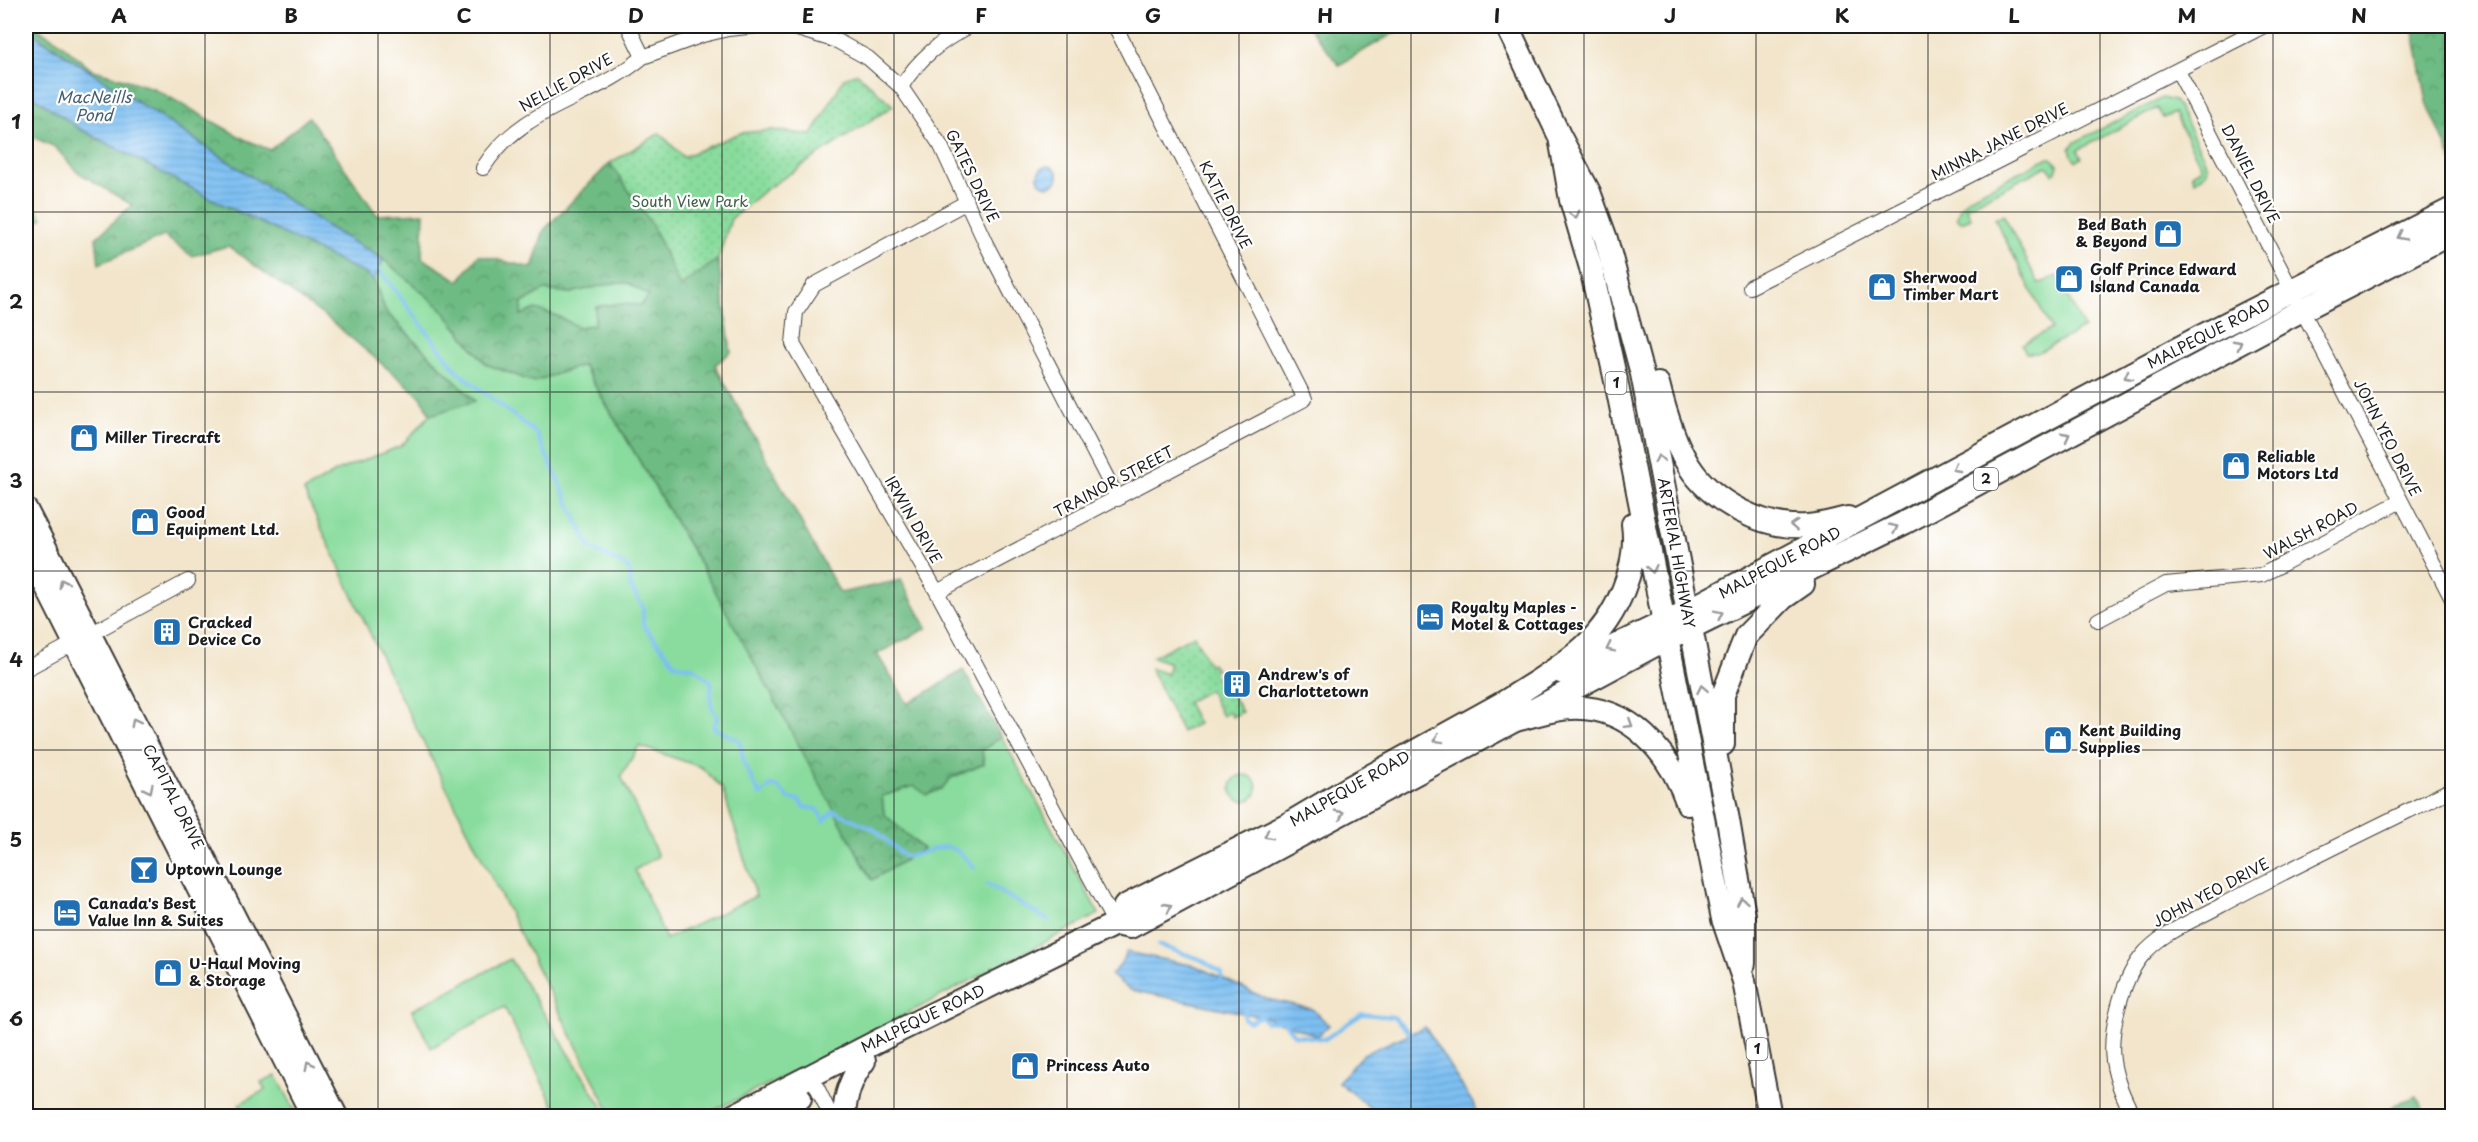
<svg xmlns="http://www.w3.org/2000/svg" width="2478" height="1142" font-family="'Playpen Sans',sans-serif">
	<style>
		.green { fill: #89dc9d; stroke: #527c5c; stroke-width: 1.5; fill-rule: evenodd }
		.forest { fill: url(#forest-crowns); stroke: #456c50; stroke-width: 1.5; fill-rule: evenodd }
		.park { fill: url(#park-dots); stroke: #527c5c; stroke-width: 1.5 }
		.water { fill: url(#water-rules); stroke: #4c6e87; stroke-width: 1.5 }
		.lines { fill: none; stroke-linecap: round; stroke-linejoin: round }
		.stream { stroke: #7dbff2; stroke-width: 4 }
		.minor-casing { stroke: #3c3a36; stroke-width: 16 }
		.primary-casing { stroke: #3c3a36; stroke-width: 26 }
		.trunk-casing { stroke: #3c3a36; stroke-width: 26 }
		.minor { stroke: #fff; stroke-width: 14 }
		.primary { stroke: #fff; stroke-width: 22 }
		.trunk { stroke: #fff; stroke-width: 22 }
		.oneway { stroke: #999 }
		.grid { fill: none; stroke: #1c1c1c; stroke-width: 1.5; stroke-opacity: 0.55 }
		.labels { text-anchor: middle; stroke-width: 4.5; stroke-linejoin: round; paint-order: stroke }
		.shield { fill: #fff; stroke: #606060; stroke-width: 1.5 }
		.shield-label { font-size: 14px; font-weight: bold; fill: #1c1c1c }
		.street-label { font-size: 15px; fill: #1c1c1c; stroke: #fff }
		.park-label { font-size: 15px; fill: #425f49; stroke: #fff }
		.poi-label { font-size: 15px; font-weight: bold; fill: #1c1c1c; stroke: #fff; text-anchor: start }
		.water-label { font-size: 16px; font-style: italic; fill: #435d72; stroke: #fff }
		.neatline { fill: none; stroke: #1c1c1c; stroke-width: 2 }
		.grid-label { font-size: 20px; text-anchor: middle; font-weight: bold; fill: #1c1c1c }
	</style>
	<defs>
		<pattern id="forest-crowns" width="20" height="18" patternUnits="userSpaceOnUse" patternTransform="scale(1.5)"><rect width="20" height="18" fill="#6ebc84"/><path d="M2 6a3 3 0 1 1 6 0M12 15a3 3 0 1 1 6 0" fill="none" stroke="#5a986b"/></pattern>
		<pattern id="park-dots" width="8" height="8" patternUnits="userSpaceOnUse" patternTransform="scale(1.5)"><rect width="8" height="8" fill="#89dc9d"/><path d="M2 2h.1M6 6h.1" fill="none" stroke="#76bc87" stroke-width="1.8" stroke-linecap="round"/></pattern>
		<pattern id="water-rules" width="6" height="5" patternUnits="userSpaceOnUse" patternTransform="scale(1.5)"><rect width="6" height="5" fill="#7dbff2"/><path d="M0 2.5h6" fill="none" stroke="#6ba4cf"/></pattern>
	</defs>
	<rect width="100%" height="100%" fill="#fff"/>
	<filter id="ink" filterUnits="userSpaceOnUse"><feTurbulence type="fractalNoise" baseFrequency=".0167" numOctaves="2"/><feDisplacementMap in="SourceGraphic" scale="12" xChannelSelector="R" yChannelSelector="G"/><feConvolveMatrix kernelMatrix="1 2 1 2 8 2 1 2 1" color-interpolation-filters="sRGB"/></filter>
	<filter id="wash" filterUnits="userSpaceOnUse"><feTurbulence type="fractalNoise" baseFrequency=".008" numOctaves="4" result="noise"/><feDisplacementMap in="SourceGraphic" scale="24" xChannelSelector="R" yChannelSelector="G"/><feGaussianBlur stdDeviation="1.35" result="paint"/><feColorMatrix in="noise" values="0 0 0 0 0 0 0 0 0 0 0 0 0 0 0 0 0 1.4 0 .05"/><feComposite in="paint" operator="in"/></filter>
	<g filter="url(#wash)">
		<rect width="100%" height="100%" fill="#f2e5cb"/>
		<path class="green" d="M2162,98L2174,101L2178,106L2208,166L2206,173L2195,181L2192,174L2202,168L2174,113L2163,118L2157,108L2078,150L2082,158L2077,161L2073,158L2070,149L2075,142Z
			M2047,158H2051L2058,165L2056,172L2053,174L2047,166L1966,207L1971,218L1961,222L1957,218L1960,207L1968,198Z
			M26,197L43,218L26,228Z
			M2003,214L2039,284L2057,276L2084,328L2037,353H2026L2022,344L2051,329L1995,219Z
			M383,259L441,308L486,364L533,381L583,365L732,619L872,880L922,849L884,814L882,796L914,786L940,789L951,778L984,764L982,751L1001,736L1099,914L804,1067L702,1116H612L388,672L304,491L339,470L401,446L430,415L474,401L386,312L374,281ZM639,746L701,767L722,788L756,896L666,939L635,870L658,856L621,776Z
			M613,283H629L649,296L642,305L616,304L596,307L594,325L578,327L557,316H520L522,303L544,290L570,293Z
			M1231 788a13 13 0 1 1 26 0a13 13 0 1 1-26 0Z
			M510,959L608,1116H559L504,1007L431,1048L412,1010Z
			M276,1075L298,1116H245L239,1104L265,1090L261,1082Z"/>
		<path class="forest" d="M26,26H33L57,40L91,69L153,88L244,139L270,150L309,117L377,215L424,213L422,258L459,281L479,255L532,268L544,230L610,163L652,225L680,287L718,259L731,352L715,365L840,593L901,580L927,628L877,654L908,704L963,670L1001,736L982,751L984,764L951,778L941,789L927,795L914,786L882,796L884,814L923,849L872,880L702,567L583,365L533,382L486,364L441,308L383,259L336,232L26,29ZM613,283H628L649,296L641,305L616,304L596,307L594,325L578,327L557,316L536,309L521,315L522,303L544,290L570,293Z
			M1308,26H1406L1339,65Z
			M2409,26H2452V161L2427,102L2414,32Z
			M26,91L80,129L210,198L368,275L374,281L386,312L475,401L430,415L421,397L331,321L228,246L192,256L164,236L99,264L96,238L132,205L76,171L55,147L26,134Z
			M2416,1096L2427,1116H2373Z"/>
		<path class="park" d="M857,73L893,106L765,190L731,219L718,259L680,287L652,225L610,163L660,133L683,157L740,133L772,130L812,135L844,78Z
			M1194,635L1209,665L1212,663L1216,670L1213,672L1216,678L1221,676L1242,712L1232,717L1230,712L1222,716L1209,690L1187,702L1198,724L1182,732L1150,668L1167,674L1170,663L1152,657Z"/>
		<path class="water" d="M26,29L336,232L383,259L374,281L368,275L210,198L80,129L26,91Z
			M1038 176a10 10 0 1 1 20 0a10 10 0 1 1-20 0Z
			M1126,952L1196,966L1267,999L1312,1009L1329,1025L1318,1036L1268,1018L1130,990L1111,975L1120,965Z
			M1425,1027L1474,1105L1477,1116H1380L1338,1082L1363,1054Z"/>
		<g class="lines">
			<path class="stream" d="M377,267L458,372L536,433L590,548L629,568L631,588L643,607V625L675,664L695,668L712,683C711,696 708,707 718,717L713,727L740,741L744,764L760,795L771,786L778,787L789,799L799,800L804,807L817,809L824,821L834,811L874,829L905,857C941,851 946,833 974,868
				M987,884L1048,920
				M1158,945L1200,959L1222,973L1221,980
				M1245,1009L1244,1019L1249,1022L1261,1016L1266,1022L1283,1020L1294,1035L1325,1039L1362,1014L1394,1017L1413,1036"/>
		</g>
	</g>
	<g filter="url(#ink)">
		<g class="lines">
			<g class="minor-casing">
				<path id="minor" d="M628,26L643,57L703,35L728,29L757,26H788L837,41L868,58L901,87L941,146L986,244L1118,499
					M2178,71L2452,599
					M901,87C919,58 941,41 970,26
					M483,168C522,105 591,101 643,57
					M967,202L814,285L796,312L793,344L937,592L1115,924
					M1750,287L2264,26
					M937,592L1305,399L1115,26
					M2098,620L2166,584L2262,575L2401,501
					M26,669L188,581
					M811,1075L831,1116
					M2133,1116C2124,1098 2116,1081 2113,1061C2109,1031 2122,981 2141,957C2160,933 2193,921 2220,906C2296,865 2375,828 2452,789"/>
			</g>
			<g class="primary-casing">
				<path id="primary" d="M26,510L336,1116
					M26,546L313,1116
					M1561,672L1663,623
					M1115,924L1130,927L1666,639
					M733,1116L882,1039L1115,924L1125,906L1290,823L1349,788L1521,693
					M767,1116L800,1098
					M844,1116C845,1095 851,1078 864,1061"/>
			</g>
			<g class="trunk-casing">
				<path id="trunk" d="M1507,26L1560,137L1589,192L1606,239L1642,374L1728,820L1744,915V963
					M1560,137L1571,200L1591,268L1616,381L1723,919L1744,981L1770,1116
					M1658,384C1664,408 1675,444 1689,466C1712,502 1763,529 1807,526C1821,525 1834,521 1848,518
					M1676,617L2200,337L2452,209
					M1678,634L1904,523L2277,323L2452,233
					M1505,702C1532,684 1561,668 1585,646C1617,617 1639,566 1633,524
					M1512,721C1532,716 1551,709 1571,708C1630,705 1670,753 1688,804
					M1723,744V695L1746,636L1783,598L1803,584"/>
			</g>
			<use href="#minor" class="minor"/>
			<use href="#primary" class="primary"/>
			<use href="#trunk" class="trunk"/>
		</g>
		<defs><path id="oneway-chevron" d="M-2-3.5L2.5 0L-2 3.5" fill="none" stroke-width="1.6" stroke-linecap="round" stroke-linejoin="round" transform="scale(1.5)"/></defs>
		<g class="oneway">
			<use href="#oneway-chevron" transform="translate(1575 215) rotate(74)"/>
			<use href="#oneway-chevron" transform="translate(2401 236) rotate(153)"/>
			<use href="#oneway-chevron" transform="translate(2238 344) rotate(-28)"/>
			<use href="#oneway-chevron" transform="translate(2128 376) rotate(152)"/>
			<use href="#oneway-chevron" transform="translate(2066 436) rotate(-28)"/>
			<use href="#oneway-chevron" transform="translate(1659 459) rotate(-101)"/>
			<use href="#oneway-chevron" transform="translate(1956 468) rotate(152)"/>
			<use href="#oneway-chevron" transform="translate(1794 525) rotate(-176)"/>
			<use href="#oneway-chevron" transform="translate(1894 528) rotate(-26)"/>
			<use href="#oneway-chevron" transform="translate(1652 569) rotate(79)"/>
			<use href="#oneway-chevron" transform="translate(63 583) rotate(-117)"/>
			<use href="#oneway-chevron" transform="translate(1719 614) rotate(-26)"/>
			<use href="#oneway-chevron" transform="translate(1610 648) rotate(154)"/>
			<use href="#oneway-chevron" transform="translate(1702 689) rotate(-101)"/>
			<use href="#oneway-chevron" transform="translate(135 722) rotate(-117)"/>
			<use href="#oneway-chevron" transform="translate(1629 724) rotate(32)"/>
			<use href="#oneway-chevron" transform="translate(1438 739) rotate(151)"/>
			<use href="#oneway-chevron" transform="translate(149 789) rotate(64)"/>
			<use href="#oneway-chevron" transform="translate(1340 814) rotate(-28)"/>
			<use href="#oneway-chevron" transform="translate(1268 835) rotate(153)"/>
			<use href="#oneway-chevron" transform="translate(1742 901) rotate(-100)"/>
			<use href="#oneway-chevron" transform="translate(1168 907) rotate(-28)"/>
			<use href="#oneway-chevron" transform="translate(309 1065) rotate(-117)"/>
		</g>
	</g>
	<path class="grid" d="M205,26V1116M378,26V1116M550,26V1116M722,26V1116M894,26V1116M1067,26V1116M1239,26V1116M1411,26V1116M1584,26V1116M1756,26V1116M1928,26V1116M2100,26V1116M2273,26V1116M26,212H2452M26,392H2452M26,571H2452M26,750H2452M26,930H2452"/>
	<defs>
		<g id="shop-square" transform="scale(1.5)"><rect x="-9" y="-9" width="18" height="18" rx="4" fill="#1f6fb2" stroke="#fff"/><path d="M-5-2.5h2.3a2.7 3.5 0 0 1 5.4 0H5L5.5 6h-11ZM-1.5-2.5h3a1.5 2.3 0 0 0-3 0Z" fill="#fff"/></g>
		<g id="hotel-square" transform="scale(1.5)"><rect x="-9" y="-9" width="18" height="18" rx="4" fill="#1f6fb2" stroke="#fff"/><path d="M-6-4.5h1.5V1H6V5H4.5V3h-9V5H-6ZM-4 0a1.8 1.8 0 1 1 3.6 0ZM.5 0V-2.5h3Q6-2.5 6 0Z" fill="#fff"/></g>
		<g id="building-square" transform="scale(1.5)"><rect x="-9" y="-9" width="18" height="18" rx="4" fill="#1f6fb2" stroke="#fff"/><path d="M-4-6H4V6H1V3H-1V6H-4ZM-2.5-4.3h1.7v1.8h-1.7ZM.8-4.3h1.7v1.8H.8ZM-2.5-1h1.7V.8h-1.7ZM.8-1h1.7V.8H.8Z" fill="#fff"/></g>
		<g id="bar-square" transform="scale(1.5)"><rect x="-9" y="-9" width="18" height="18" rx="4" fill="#1f6fb2" stroke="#fff"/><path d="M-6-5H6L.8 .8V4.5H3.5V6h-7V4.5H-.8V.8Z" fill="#fff"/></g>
	</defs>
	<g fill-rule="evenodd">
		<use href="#shop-square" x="2168" y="234"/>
		<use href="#shop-square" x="2069" y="279"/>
		<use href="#shop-square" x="1882" y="287"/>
		<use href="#shop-square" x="84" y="438"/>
		<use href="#shop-square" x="2236" y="466"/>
		<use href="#shop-square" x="145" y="522"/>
		<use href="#hotel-square" x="1430" y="617"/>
		<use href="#building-square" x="167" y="632"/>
		<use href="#building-square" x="1237" y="684"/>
		<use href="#shop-square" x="2058" y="740"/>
		<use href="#bar-square" x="144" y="870"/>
		<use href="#hotel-square" x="67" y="913"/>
		<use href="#shop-square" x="168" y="973"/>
		<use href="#shop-square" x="1025" y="1066"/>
	</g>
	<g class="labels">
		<g class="shield">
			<rect x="1605.5" y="372" width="21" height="22" rx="4.5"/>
			<rect x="1974" y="468" width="24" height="22" rx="4.5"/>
			<rect x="1746.5" y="1038" width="21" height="22" rx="4.5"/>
		</g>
		<g class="shield-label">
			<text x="1616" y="388">1</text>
			<text x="1986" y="484">2</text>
			<text x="1757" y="1054">1</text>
		</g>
		<g class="street-label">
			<text transform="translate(566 83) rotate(-29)" y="5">NELLIE DRIVE</text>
			<text transform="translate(2000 142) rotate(-27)" y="5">MINNA JANE DRIVE</text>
			<text transform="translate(2250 174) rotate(63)" y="5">DANIEL DRIVE</text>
			<text transform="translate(972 176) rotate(64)" y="5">GATES DRIVE</text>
			<text transform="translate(1225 205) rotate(63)" y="5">KATIE DRIVE</text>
			<text transform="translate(2209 334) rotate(-27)" y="5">MALPEQUE ROAD</text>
			<text transform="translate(2387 438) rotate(63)" y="5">JOHN YEO DRIVE</text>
			<text transform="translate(1114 482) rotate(-28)" y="5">TRAINOR STREET</text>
			<text transform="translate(913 520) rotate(60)" y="5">IRWIN DRIVE</text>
			<text transform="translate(2311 531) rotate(-28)" y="5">WALSH ROAD</text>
			<text transform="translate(1676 553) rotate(80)" y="5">ARTERIAL HIGHWAY</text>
			<text transform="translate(1780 563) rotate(-28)" y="5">MALPEQUE ROAD</text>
			<text transform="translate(1350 789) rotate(-30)" y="5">MALPEQUE ROAD</text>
			<text transform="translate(173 797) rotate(63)" y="5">CAPITAL DRIVE</text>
			<text transform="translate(2211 893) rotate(-28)" y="5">JOHN YEO DRIVE</text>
			<text transform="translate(923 1019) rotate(-26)" y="5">MALPEQUE ROAD</text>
		</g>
		<g class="park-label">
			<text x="690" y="207">South View Park</text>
		</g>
		<g class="poi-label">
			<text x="2147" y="230" text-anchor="end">Bed Bath<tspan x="2147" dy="17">&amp; Beyond</tspan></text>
			<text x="2090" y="275">Golf Prince Edward<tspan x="2090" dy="17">Island Canada</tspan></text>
			<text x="1903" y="283">Sherwood<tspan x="1903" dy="17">Timber Mart</tspan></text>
			<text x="105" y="443">Miller Tirecraft</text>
			<text x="2257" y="462">Reliable<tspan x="2257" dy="17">Motors Ltd</tspan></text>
			<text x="166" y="518">Good<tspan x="166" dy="17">Equipment Ltd.</tspan></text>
			<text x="1451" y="613">Royalty Maples -<tspan x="1451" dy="17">Motel &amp; Cottages</tspan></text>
			<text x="188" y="628">Cracked<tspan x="188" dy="17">Device Co</tspan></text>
			<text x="1258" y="680">Andrew's of<tspan x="1258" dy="17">Charlottetown</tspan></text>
			<text x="2079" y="736">Kent Building<tspan x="2079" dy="17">Supplies</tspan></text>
			<text x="165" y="875">Uptown Lounge</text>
			<text x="88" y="909">Canada's Best<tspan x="88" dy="17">Value Inn &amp; Suites</tspan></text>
			<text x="189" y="969">U-Haul Moving<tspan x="189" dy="17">&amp; Storage</tspan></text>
			<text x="1046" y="1071">Princess Auto</text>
		</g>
		<g class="water-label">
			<text x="94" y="103">MacNeills<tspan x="94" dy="18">Pond</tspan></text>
		</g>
	</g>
	<rect width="2478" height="1142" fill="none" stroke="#fff" stroke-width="66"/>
	<rect x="33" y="33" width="2412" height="1076" class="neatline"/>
	<g class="grid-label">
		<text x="119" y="23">A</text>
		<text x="291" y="23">B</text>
		<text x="464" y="23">C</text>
		<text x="636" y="23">D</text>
		<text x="808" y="23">E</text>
		<text x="981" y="23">F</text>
		<text x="1153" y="23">G</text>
		<text x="1325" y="23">H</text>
		<text x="1497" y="23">I</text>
		<text x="1670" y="23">J</text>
		<text x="1842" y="23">K</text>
		<text x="2014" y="23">L</text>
		<text x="2187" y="23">M</text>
		<text x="2359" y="23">N</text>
		<text x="16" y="129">1</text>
		<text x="16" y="309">2</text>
		<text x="16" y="488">3</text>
		<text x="16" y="667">4</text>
		<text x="16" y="847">5</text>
		<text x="16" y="1026">6</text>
	</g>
</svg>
